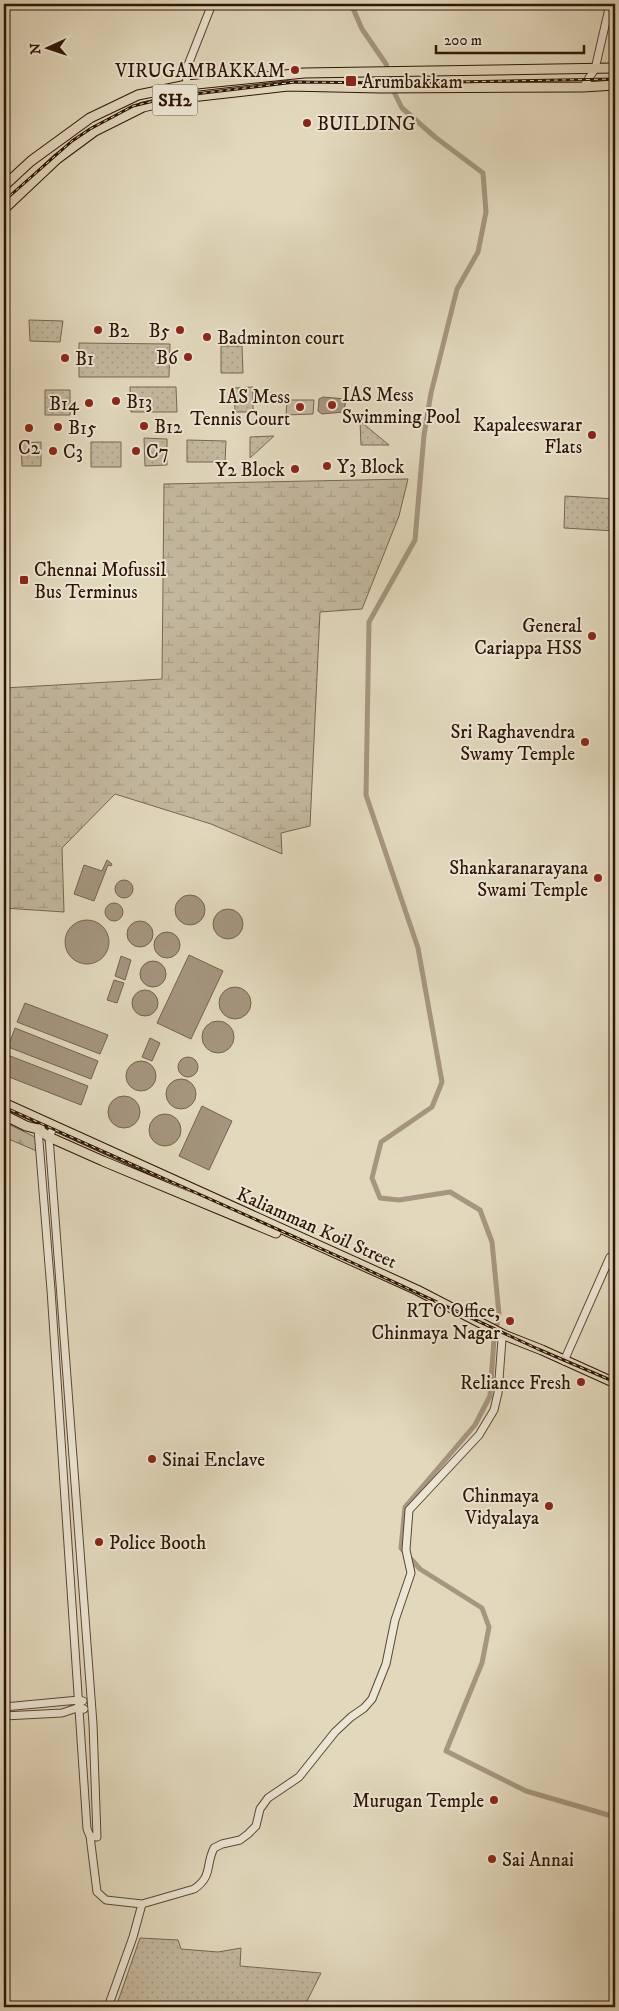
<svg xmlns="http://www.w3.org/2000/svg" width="619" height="2011" font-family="'IM FELL DW Pica',serif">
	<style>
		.grass { fill: url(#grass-dots); stroke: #786652 }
		.forest { fill: url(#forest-firs); stroke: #786652 }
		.wetland { fill: url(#wetland-marsh); stroke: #786652 }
		.garden { fill: #c3b89e; stroke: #786652 }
		.water { fill: #a5967f; stroke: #75624f }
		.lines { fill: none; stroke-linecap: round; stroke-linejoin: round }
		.canal { stroke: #a5967f; stroke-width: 5 }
		.minor-casing { stroke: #5b4634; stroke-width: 9 }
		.major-casing { stroke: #2e1506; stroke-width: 11 }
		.minor { stroke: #ece6d4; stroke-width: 7 }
		.major { stroke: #e2d9bd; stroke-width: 9 }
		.rail-casing { stroke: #2e1506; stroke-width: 3 }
		.rail { stroke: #ece6d4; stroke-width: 1; stroke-dasharray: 4; stroke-linecap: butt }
		.poi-dot { fill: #8f2418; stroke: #ece6d4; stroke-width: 2 }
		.labels { text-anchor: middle; stroke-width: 4; stroke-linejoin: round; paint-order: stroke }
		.shield { fill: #ece6d4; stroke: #675444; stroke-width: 1 }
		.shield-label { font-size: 18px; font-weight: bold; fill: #2e1506 }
		.poi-label { font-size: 19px; fill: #2e1506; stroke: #ece6d4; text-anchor: start }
		.street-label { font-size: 19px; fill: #2e1506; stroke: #ece6d4 }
	</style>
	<defs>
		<pattern id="grass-dots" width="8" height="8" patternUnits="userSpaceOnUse" patternTransform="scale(1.25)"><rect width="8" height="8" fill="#c3b89e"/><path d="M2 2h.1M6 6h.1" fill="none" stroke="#a89d87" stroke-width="1.8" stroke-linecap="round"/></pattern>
		<pattern id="forest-firs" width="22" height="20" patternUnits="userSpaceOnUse" patternTransform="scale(1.25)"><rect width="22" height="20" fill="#c3b89e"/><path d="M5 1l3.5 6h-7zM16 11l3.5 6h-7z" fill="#a89d87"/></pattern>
		<pattern id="wetland-marsh" width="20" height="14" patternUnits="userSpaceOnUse" patternTransform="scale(1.25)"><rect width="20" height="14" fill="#c3b89e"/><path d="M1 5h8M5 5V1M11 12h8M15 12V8" fill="none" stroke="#a89d87"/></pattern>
	</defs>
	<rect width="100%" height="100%" fill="#e2d9bd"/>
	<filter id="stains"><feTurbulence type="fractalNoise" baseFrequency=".004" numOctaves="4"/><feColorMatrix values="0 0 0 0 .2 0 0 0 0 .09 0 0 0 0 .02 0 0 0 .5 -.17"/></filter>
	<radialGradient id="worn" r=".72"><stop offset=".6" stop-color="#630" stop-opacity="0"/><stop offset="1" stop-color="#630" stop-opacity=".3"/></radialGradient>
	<path class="grass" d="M29,320L63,321L60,342L30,341Z
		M79,343L170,344L169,377H79Z
		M221,346H242L243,373H221Z
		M130,387H176L177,412H131Z
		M253,387V412H235L234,388Z
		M45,390H70V415H45Z
		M360,421L389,445H361Z
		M274,436L250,458V437Z
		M144,438L167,439V465L145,466Z
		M187,440L226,441L225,462H187Z
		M41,442V466H22L21,443Z
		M91,442H121V467H91Z
		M565,496L615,499V531L564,528Z
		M140,1938L178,1940L181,1949L218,1952L241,1948L240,1966L321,1973L304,2007H116Z"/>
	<path class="forest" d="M4,1122L35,1137L39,1152L4,1137Z"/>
	<path class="wetland" d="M408,479L399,516L362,609L320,612L310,826L281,833L282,854L211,824L115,794L62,848L64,912L4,908V688L162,679L164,484Z"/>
	<path class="garden" d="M287,400H314L313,414L286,415Z"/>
	<path class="water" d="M323,397L346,399L344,412L322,414L318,411L319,399Z
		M107,860L112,864L111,866L108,865L94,901L74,894L84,865L102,871Z
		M115 889a9 9 0 1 1 18 0a9 9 0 1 1-18 0Z
		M175 910a15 15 0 1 1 30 0a15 15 0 1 1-30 0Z
		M105 912a9 9 0 1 1 18 0a9 9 0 1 1-18 0Z
		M213 924a15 15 0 1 1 30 0a15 15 0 1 1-30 0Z
		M65 942a22 22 0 1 1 44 0a22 22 0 1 1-44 0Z
		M127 934a13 13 0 1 1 26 0a13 13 0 1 1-26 0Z
		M154 945a13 13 0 1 1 26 0a13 13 0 1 1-26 0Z
		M189,955L223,971L191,1039L157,1023Z
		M121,956L131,960L125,980L115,976Z
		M140 974a13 13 0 1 1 26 0a13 13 0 1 1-26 0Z
		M114,980L124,983L117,1003L107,1000Z
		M219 1003a16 16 0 1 1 32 0a16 16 0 1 1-32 0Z
		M132 1003a13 13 0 1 1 26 0a13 13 0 1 1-26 0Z
		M25,1003L108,1035L100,1054L17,1022Z
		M202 1037a16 16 0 1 1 32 0a16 16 0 1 1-32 0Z
		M15,1028L98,1061L91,1079L8,1047Z
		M150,1038L160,1043L152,1061L142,1057Z
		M5,1054L88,1086L81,1105L4,1075Z
		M178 1067a10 10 0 1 1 20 0a10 10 0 1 1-20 0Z
		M126 1076a15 15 0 1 1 30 0a15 15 0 1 1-30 0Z
		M166 1094a15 15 0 1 1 30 0a15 15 0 1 1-30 0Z
		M108 1112a16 16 0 1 1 32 0a16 16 0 1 1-32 0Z
		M202,1106L232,1121L209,1170L179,1156Z
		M149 1130a16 16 0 1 1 32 0a16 16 0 1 1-32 0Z"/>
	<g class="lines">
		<path class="canal" d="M351,4L362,29L386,64L393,90L402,108L435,137L483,173L486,212L478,252L457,289L431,393L424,435L415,540L369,622L366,795L418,948L442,1082L432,1107L381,1142L372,1178L380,1198L399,1200L450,1192L480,1210L492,1242L499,1314L494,1339L490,1396L475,1425L405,1507L401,1548L420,1569L482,1608L489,1627L482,1663L446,1751L526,1791L615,1817"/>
		<g class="minor-casing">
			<path id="minor" d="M187,85L186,70L212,4
				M583,87L595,69L610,4
				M54,1126L49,1137L93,1724L97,1837L90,1836
				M41,1127L38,1129L51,1290L87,1829L90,1836L97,1892L106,1900L142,1904L194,1889C213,1876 205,1866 214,1848L222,1844L240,1840L248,1834L256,1826L260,1809L268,1798L299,1777L335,1732L351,1717L364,1708L372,1699L386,1664L395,1620L411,1573L406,1550L409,1510L479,1435L494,1410L498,1393L502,1339
				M564,1361L610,1257L615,1258
				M4,1707L79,1700L83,1701
				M4,1716L62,1713L80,1707L84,1709
				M108,2007L133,1937L142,1904"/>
		</g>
		<g class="major-casing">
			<path id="major" d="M4,186L31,161L90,118L138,95L187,85L304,73L615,68
				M4,209L57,159L95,131L143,107L182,98L288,86L380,88L583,87L615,85
				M4,1103L417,1290L504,1335L542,1350L615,1383
				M4,1115L26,1126L38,1129L49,1137L103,1161L276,1233"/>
		</g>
		<use href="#minor" class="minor"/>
		<use href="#major" class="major"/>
		<g class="rail-casing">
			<path id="rail" d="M4,201L72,141L90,129L133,106L170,97L295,82L398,83L615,79
				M4,1107L353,1263L538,1349L615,1382"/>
		</g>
		<use href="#rail" class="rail"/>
	</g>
	<g class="poi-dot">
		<circle cx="295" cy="70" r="5"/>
		<rect x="345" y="75" width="12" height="12" rx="2.5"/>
		<circle cx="307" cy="123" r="5"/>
		<circle cx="98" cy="330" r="5"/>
		<circle cx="180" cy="330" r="5"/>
		<circle cx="207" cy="337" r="5"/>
		<circle cx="188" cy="357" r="5"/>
		<circle cx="65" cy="358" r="5"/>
		<circle cx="116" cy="401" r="5"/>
		<circle cx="89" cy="403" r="5"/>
		<circle cx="332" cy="405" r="5"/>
		<circle cx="300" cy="407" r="5"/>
		<circle cx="144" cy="426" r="5"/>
		<circle cx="58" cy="427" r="5"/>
		<circle cx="29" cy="428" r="5"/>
		<circle cx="592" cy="435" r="5"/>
		<circle cx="53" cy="451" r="5"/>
		<circle cx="136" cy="451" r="5"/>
		<circle cx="327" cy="466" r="5"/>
		<circle cx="295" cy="469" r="5"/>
		<rect x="19" y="575" width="10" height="10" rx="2.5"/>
		<circle cx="592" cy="636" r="5"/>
		<circle cx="585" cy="742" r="5"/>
		<circle cx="598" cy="878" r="5"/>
		<circle cx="510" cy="1321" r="5"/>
		<circle cx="581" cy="1382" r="5"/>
		<circle cx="152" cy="1459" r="5"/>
		<circle cx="549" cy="1506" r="5"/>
		<circle cx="99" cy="1542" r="5"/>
		<circle cx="494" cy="1800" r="5"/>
		<circle cx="492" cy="1859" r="5"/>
	</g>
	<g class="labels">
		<rect class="shield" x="152.5" y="84.5" width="45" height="31" rx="4"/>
		<g class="shield-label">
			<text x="175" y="106">SH2</text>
		</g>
		<g class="poi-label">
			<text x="285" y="77" text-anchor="end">VIRUGAMBAKKAM</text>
			<text x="362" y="88">Arumbakkam</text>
			<text x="317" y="130">BUILDING</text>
			<text x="108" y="337">B2</text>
			<text x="170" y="337" text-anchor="end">B5</text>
			<text x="217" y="344">Badminton court</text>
			<text x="178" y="364" text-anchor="end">B6</text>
			<text x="75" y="365">B1</text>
			<text x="342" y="401">IAS Mess<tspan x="342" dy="22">Swimming Pool</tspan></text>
			<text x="290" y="403" text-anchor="end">IAS Mess<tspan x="290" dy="22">Tennis Court</tspan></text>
			<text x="126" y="408">B13</text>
			<text x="79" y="410" text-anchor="end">B14</text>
			<text x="582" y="431" text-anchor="end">Kapaleeswarar<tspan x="582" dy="22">Flats</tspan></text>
			<text x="154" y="433">B12</text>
			<text x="68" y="434">B15</text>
			<text x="29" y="454" text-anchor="middle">C2</text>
			<text x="63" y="458">C3</text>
			<text x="146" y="458">C7</text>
			<text x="337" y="473">Y3 Block</text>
			<text x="285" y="476" text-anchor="end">Y2 Block</text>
			<text x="34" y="576">Chennai Mofussil<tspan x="34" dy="22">Bus Terminus</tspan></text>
			<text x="582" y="632" text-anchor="end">General<tspan x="582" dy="22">Cariappa HSS</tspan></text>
			<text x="575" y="738" text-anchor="end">Sri Raghavendra<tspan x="575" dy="22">Swamy Temple</tspan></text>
			<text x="588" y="874" text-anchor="end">Shankaranarayana<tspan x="588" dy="22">Swami Temple</tspan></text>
			<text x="500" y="1317" text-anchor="end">RTO Office,<tspan x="500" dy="22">Chinmaya Nagar</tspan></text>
			<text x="571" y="1389" text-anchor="end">Reliance Fresh</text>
			<text x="162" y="1466">Sinai Enclave</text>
			<text x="539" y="1502" text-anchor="end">Chinmaya<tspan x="539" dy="22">Vidyalaya</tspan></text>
			<text x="109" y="1549">Police Booth</text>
			<text x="484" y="1807" text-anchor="end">Murugan Temple</text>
			<text x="502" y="1866">Sai Annai</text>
		</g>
		<g class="street-label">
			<text transform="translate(317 1227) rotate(24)" y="7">Kaliamman Koil Street</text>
		</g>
	</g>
	<rect width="619" height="2011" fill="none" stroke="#e2d9bd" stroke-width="20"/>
	<rect x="5" y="5" width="609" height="2001" fill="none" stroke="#2e1506" stroke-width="2.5"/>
	<rect x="10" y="10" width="599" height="1991" fill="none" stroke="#2e1506"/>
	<g transform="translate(48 48) rotate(267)" stroke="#ece6d4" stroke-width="4" paint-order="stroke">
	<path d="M0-4L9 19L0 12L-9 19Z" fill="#2e1506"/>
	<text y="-8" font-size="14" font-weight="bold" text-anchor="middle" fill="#2e1506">N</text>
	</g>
	<path d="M436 45v8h148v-8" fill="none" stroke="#2e1506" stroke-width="2.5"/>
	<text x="444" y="45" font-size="15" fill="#2e1506" stroke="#ece6d4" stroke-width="4" paint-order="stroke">200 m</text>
	<rect width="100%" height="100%" filter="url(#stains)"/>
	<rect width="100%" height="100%" fill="url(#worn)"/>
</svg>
